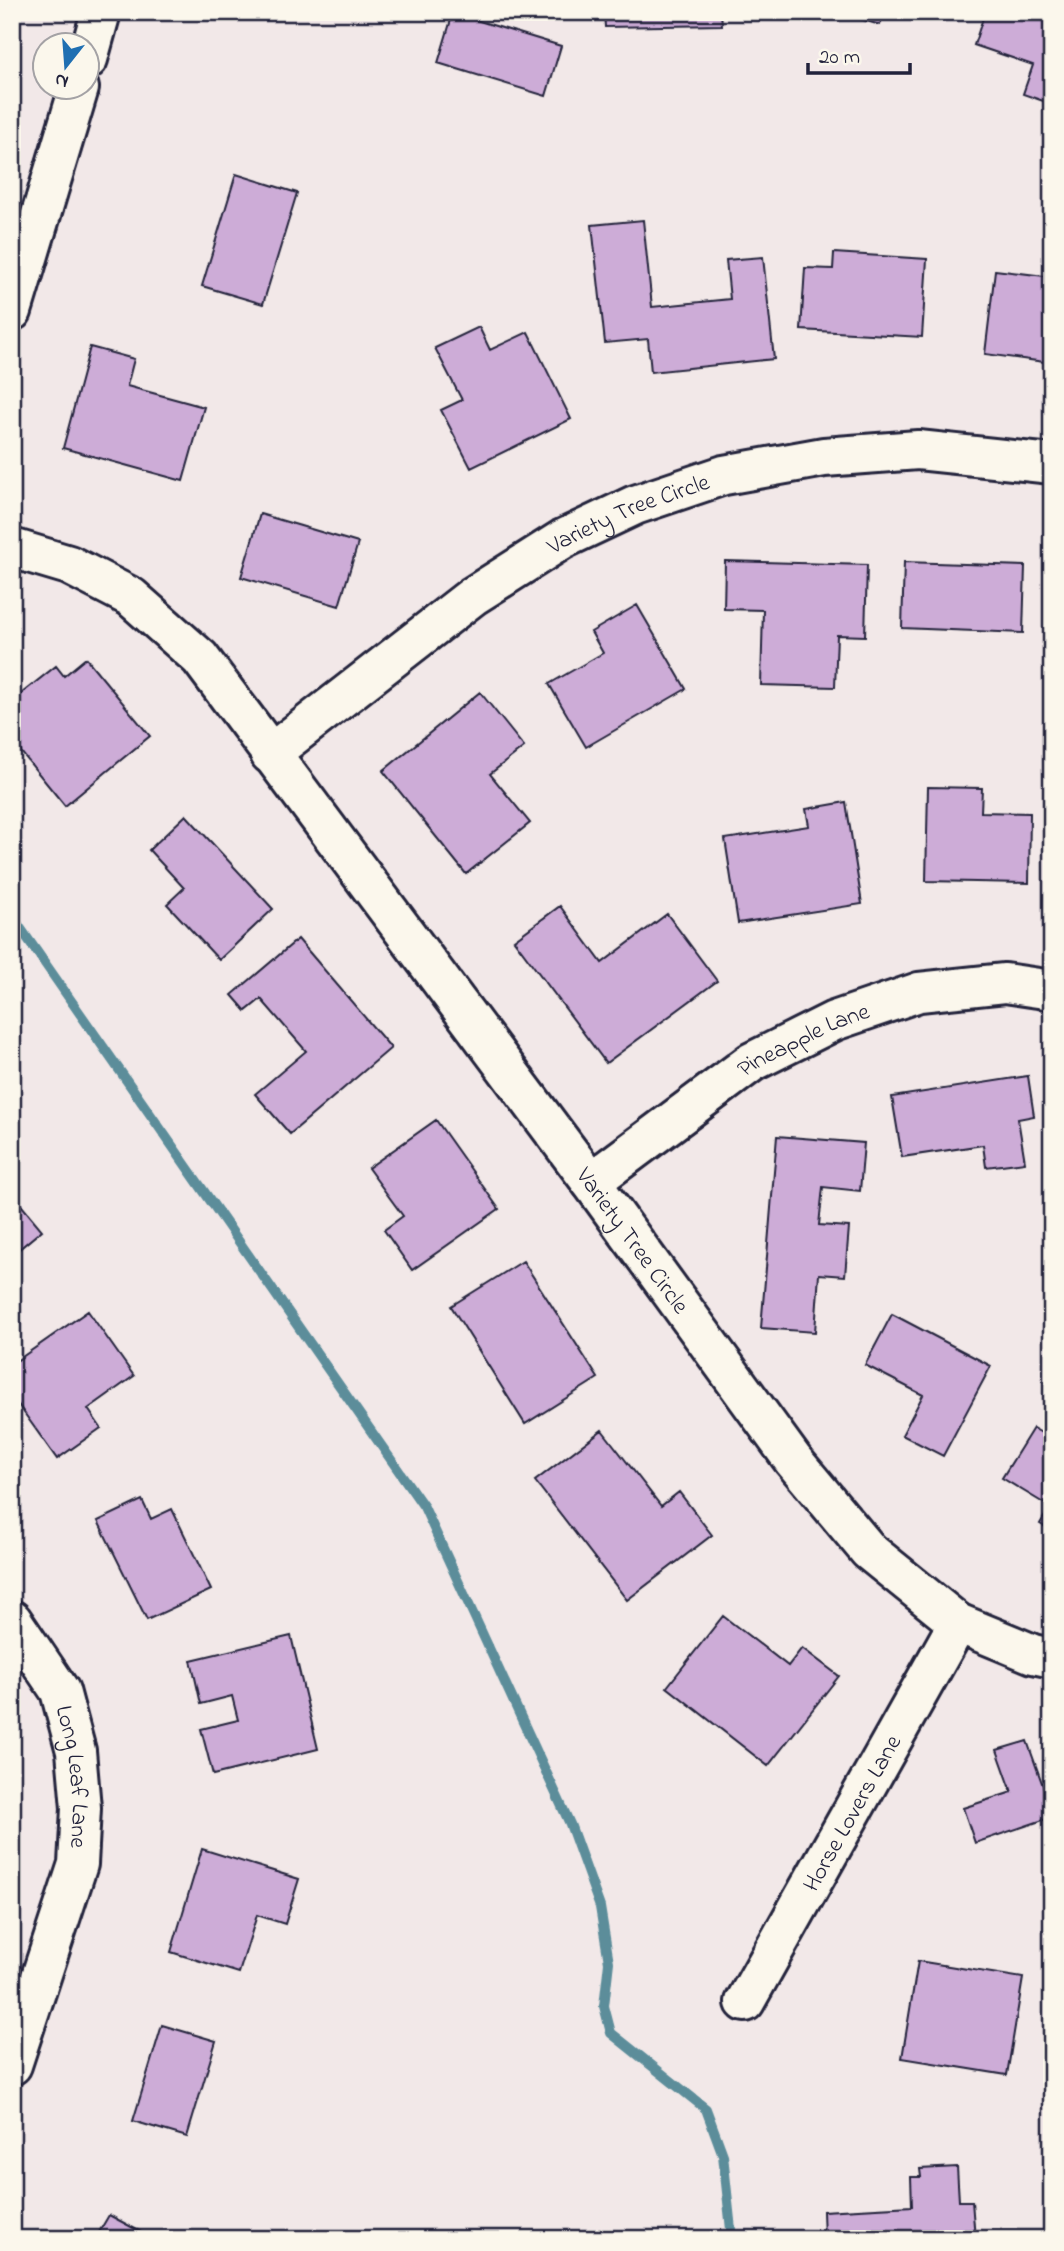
<svg xmlns="http://www.w3.org/2000/svg" width="1064" height="2251" font-family="'Indie Flower',sans-serif">
	<style>
		.lines { fill: none; stroke-linecap: round; stroke-linejoin: round }
		.stream { stroke: #5c8d9a; stroke-width: 10 }
		.building { fill: #cdacd7; stroke: #22223b; stroke-width: 2 }
		.minor-casing { stroke: #22223b; stroke-width: 44 }
		.minor { stroke: #fbf7ec; stroke-width: 38 }
		.labels { text-anchor: middle; stroke-width: 5; stroke-linejoin: round; paint-order: stroke }
		.street-label { font-size: 24px; fill: #22223b; stroke: #fbf7ec }
	</style>
	<rect width="100%" height="100%" fill="#f2e8e8"/>
	<filter id="ink" filterUnits="userSpaceOnUse"><feTurbulence type="fractalNoise" baseFrequency=".0143" numOctaves="2"/><feDisplacementMap in="SourceGraphic" scale="14" xChannelSelector="R" yChannelSelector="G"/><feConvolveMatrix kernelMatrix="1 2 1 2 8 2 1 2 1" color-interpolation-filters="sRGB"/></filter>
	<g filter="url(#ink)">
		<g class="lines">
			<path class="stream" d="M12,916L424,1507L570,1824L600,1907L609,1962L604,2006L611,2033L706,2109L723,2155L732,2239"/>
		</g>
		<path class="building" d="M604,12H721L722,25L605,27Z
			M836,12H884L880,25Z
			M985,12H1052V104L1023,94L1033,65L974,45Z
			M453,13L561,46L546,96L438,63Z
			M236,174L297,193L263,304L202,286Z
			M643,220L652,307L730,299L726,260L763,257L774,359L651,372L648,339L605,343L592,225Z
			M834,253L927,259L922,337L801,330L805,268L833,269Z
			M995,270L1052,277V363L985,354Z
			M479,327L490,350L528,332L571,419L471,468L441,410L462,400L435,348Z
			M90,347L134,359L127,386L204,407L183,481L63,448Z
			M260,514L358,543L339,606L241,577Z
			M725,561L867,565L865,636L837,635L835,687L761,685L763,610L724,609Z
			M904,562L1025,566L1023,633L902,628Z
			M637,605L686,689L586,747L549,684L603,653L591,632Z
			M86,658L150,736L65,806L12,741V701L56,666L64,676Z
			M480,692L524,747L490,774L530,823L466,874L383,771Z
			M928,787L982,788L981,812L1030,813L1029,883L926,881Z
			M846,802L862,904L738,923L725,839L809,826L806,809Z
			M186,815L273,909L219,960L167,904L184,888L149,850Z
			M560,906L602,963L667,914L717,981L606,1063L514,940Z
			M298,939L391,1048L290,1134L255,1094L306,1051L261,999L246,1011L232,995Z
			M1028,1076L1034,1116L1018,1119L1025,1162L986,1167L983,1145L902,1157L892,1097Z
			M436,1120L499,1209L412,1270L384,1230L403,1216L368,1168Z
			M777,1136L864,1143L860,1191L823,1187L819,1225L849,1227L845,1276L819,1274L815,1332L761,1328Z
			M12,1194L42,1230L12,1255Z
			M523,1261L598,1378L525,1424L451,1306Z
			M88,1311L134,1376L88,1409L101,1428L57,1459L12,1396V1364Z
			M892,1314L991,1366L943,1456L902,1435L923,1395L865,1365Z
			M1033,1428L1052,1439V1531L1040,1524L1050,1507L1002,1478Z
			M602,1430L661,1506L679,1492L712,1535L627,1600L535,1481Z
			M142,1500L151,1519L172,1509L211,1590L147,1620L98,1521Z
			M723,1616L788,1666L802,1648L839,1676L768,1766L667,1687Z
			M291,1636L318,1749L213,1775L201,1729L238,1720L232,1696L201,1704L191,1660Z
			M1027,1741L1052,1811V1817L975,1843L963,1808L1012,1792L997,1750Z
			M202,1849L299,1879L285,1924L257,1915L239,1973L171,1952Z
			M918,1961L1023,1978L1007,2075L902,2058Z
			M162,2025L216,2041L187,2137L133,2121Z
			M957,2167L959,2201H972L975,2239H824L823,2211L912,2206L911,2177H921L920,2169Z
			M109,2215L154,2239H95Z"/>
		<g class="lines">
			<g class="minor-casing">
				<g id="minor">
					<path d="M88,59L101,12"/>
					<path d="M12,311L79,88"/>
					<path id="s1" d="M12,548L69,565L131,597L200,658L591,1182L793,1460L869,1551L958,1623L1033,1654L1052,1658"/>
					<path id="s2" d="M270,754L473,596L563,539L635,505L724,475L824,457L918,450L1052,464"/>
					<path id="s3" d="M591,1182L752,1062L834,1021L919,992L1005,983L1052,990"/>
					<path id="s4" d="M12,1620L60,1691L76,1751L81,1808L78,1864L12,2065"/>
					<path id="s5" d="M745,2002L958,1623"/>
				</g>
			</g>
			<use href="#minor" class="minor"/>
		</g>
	</g>
	<g class="labels">
		<g class="street-label">
			<text dy="8" stroke="none"><textPath href="#s2" startOffset="434">Variety Tree Circle</textPath></text>
			<text dy="8" stroke="none"><textPath href="#s3" startOffset="257">Pineapple Lane</textPath></text>
			<text dy="8" stroke="none"><textPath href="#s1" startOffset="947">Variety Tree Circle</textPath></text>
			<text dy="8" stroke="none"><textPath href="#s4" startOffset="173">Long Leaf Lane</textPath></text>
			<text dy="8" stroke="none"><textPath href="#s5" startOffset="217">Horse Lovers Lane</textPath></text>
		</g>
	</g>
	<rect width="1064" height="2251" fill="none" stroke="#fbf7ec" stroke-width="42"/>
	<rect x="21" y="21" width="1022" height="2209" fill="none" stroke="#22223b" stroke-width="2.5" filter="url(#ink)"/>
	<g transform="translate(66 66) rotate(197)"><circle r="33" fill="#fbf7ec" stroke="#a4a2a5" stroke-width="2"/>
	<path d="M0-5L12 26L0 18L-12 26Z" fill="#1f6fb2"/>
	<text y="-10" font-size="19" font-weight="bold" text-anchor="middle" fill="#22223b">N</text>
	</g>
	<path d="M808 63v10h102v-10" fill="none" stroke="#22223b" stroke-width="3.5"/>
	<text x="819" y="63" font-size="21" fill="#22223b" stroke="#fbf7ec" stroke-width="5" paint-order="stroke">20 m</text>
</svg>
